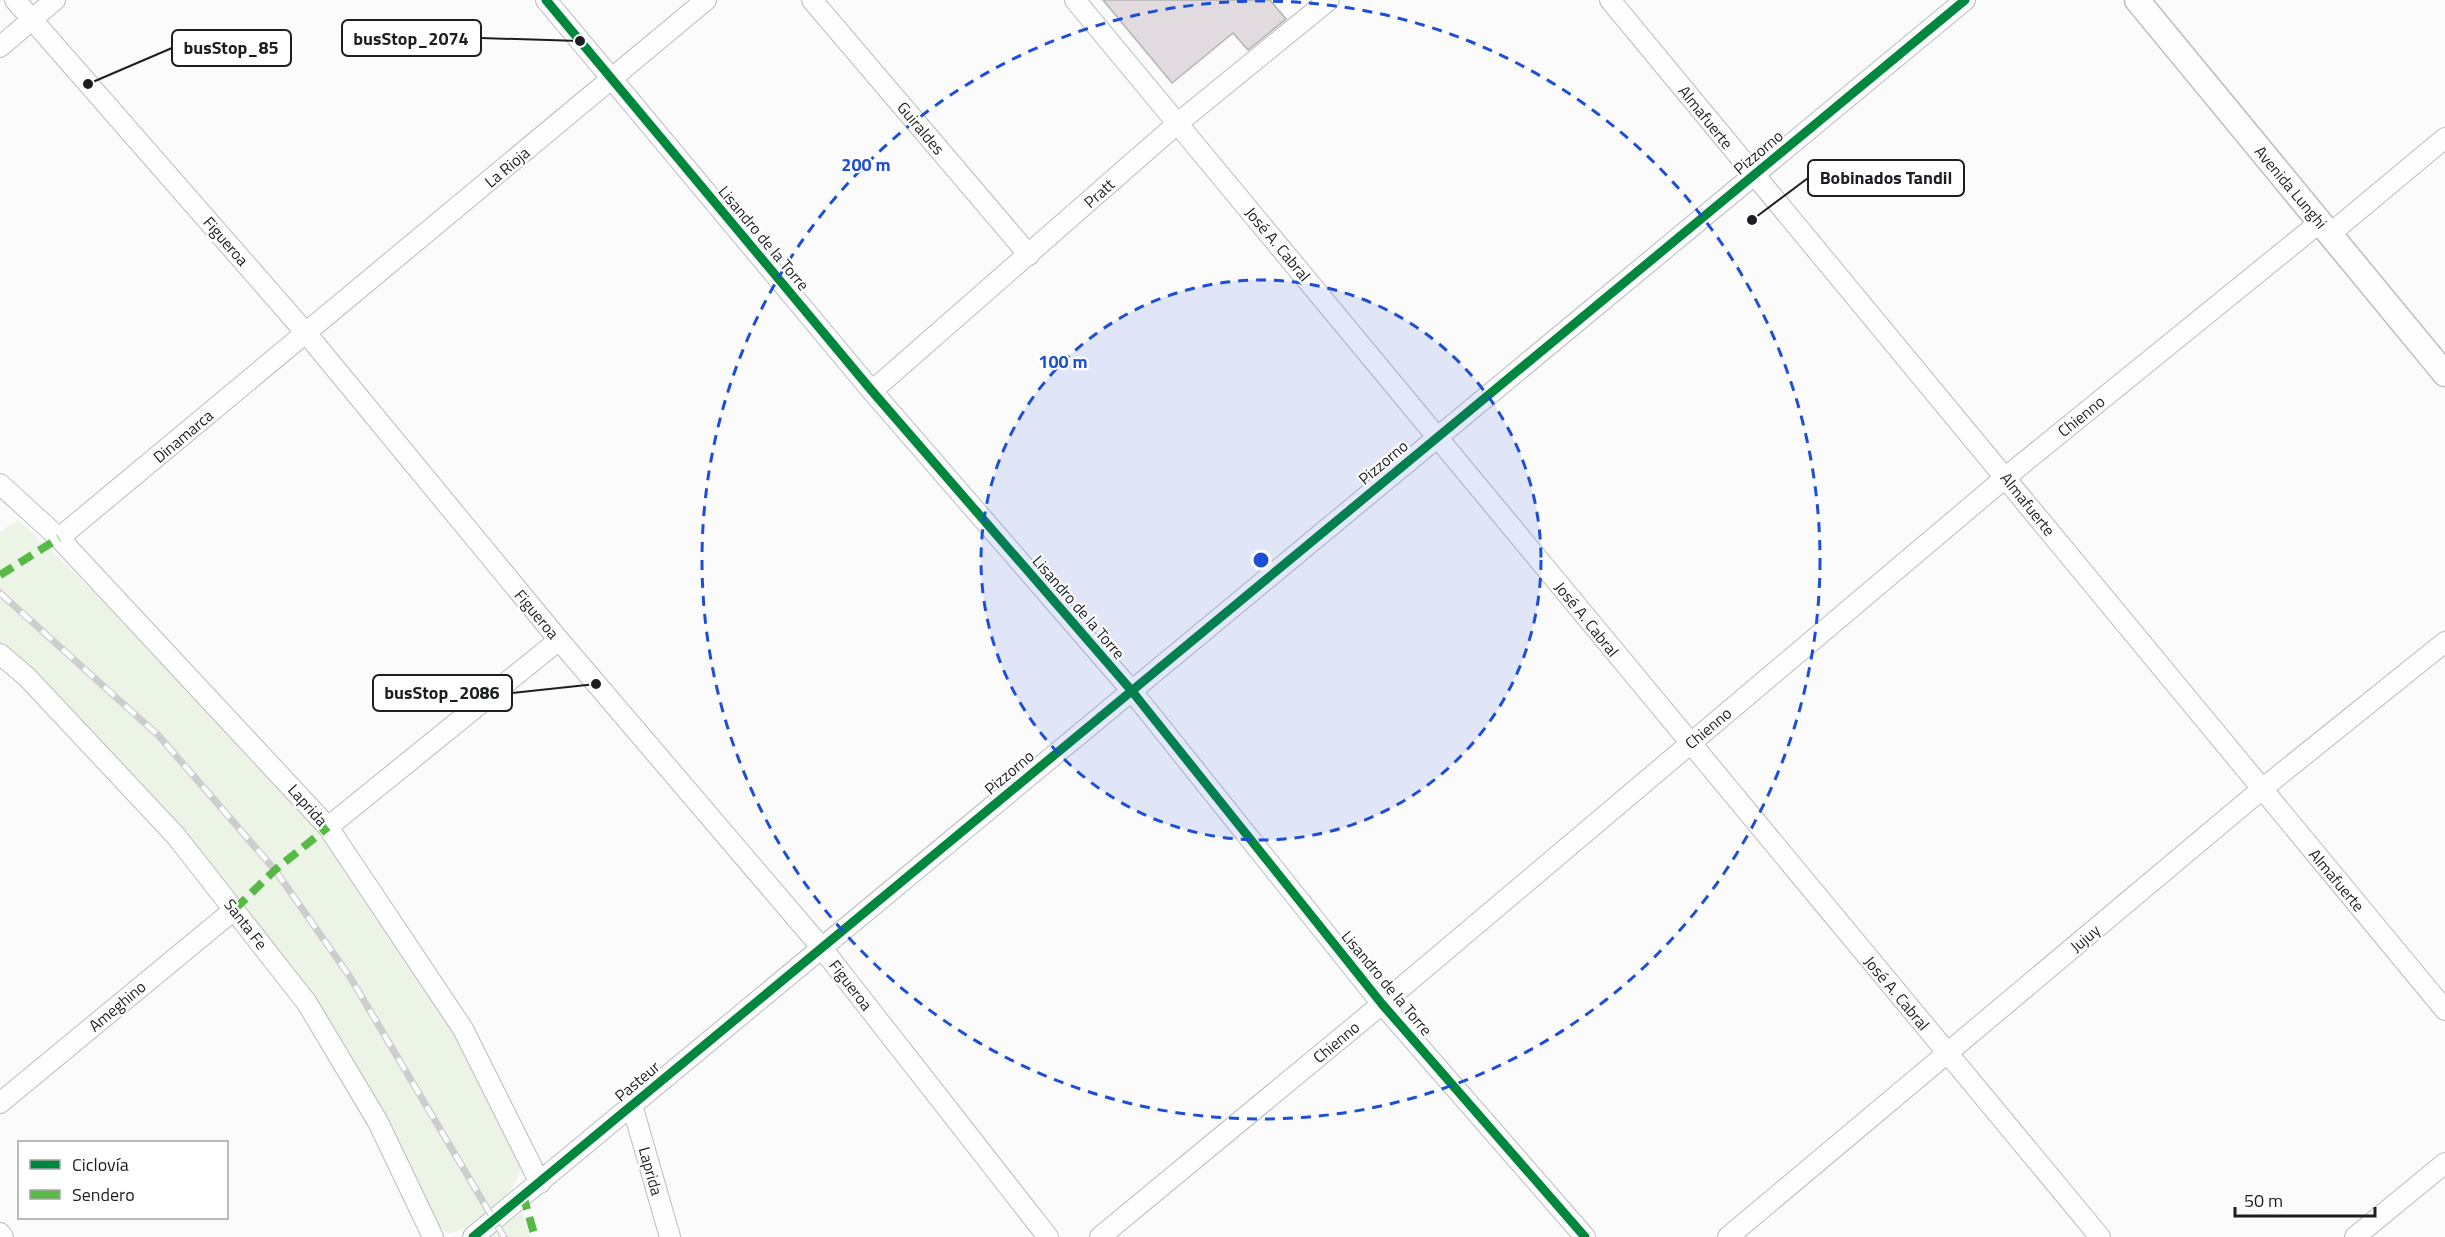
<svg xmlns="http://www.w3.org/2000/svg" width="2445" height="1237" font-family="'Titillium Web',sans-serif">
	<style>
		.green { fill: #ecf4e5 }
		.building { fill: #e1dbdf; stroke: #b4b1b3; stroke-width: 1.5 }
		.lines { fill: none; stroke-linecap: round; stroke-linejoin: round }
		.minor-casing { stroke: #bbbcbe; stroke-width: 22 }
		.major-casing { stroke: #bbbcbe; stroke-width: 27 }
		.minor { stroke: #fefeff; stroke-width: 20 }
		.major { stroke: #fefeff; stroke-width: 24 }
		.rail-casing { stroke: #cdcdce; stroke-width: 7 }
		.rail { stroke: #fff; stroke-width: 4.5; stroke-dasharray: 14; stroke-linecap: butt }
		.quiet { stroke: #58b947; stroke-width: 8; stroke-dasharray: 15 8; stroke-linecap: butt }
		.cycleway-casing { stroke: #fff; stroke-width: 13 }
		.cycleway { stroke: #00873e; stroke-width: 9 }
		.ring { fill: none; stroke: #1d4ed8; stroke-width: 3; stroke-dasharray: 10 8 }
		.labels { text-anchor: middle; stroke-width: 4.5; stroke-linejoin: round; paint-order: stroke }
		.street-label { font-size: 16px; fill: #1d1e22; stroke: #fff }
		.centre { fill: #1d4ed8; stroke: #fff; stroke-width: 3 }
		.ring-label { font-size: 18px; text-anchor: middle; font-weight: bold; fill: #1d4ed8; stroke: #fff; stroke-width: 4.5; stroke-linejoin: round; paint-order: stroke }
		.leader { fill: none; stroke: #1d1e22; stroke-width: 2 }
		.callout-dot { fill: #1d1e22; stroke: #fff; stroke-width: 2 }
		.callout { fill: #fff; stroke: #1d1e22; stroke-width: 2 }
		.callout-label { font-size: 18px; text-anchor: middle; font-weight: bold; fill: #1d1e22 }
	</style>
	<rect width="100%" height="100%" fill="#fbfbfc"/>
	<path class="green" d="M18,520L66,564L307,812L455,1031L521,1161C520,1167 520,1174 517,1179C508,1199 469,1232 448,1233L438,1226L411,1167L319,1006L230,888L26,669L0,645V532Z
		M522,1211L530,1237H489Z"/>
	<path class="building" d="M1103,0H1270L1286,19L1248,50L1233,33L1172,83Z"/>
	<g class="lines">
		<g class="minor-casing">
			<path id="minor" d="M15,0L306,333L559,640L821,947L1048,1237
				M546,0L872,391L1131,690L1382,1004L1585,1237
				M812,0L1029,255
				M1075,0L2100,1237
				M1610,0L2445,1010
				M0,47L55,0
				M2331,233L2445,138
				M872,391L1178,123L1329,0
				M0,484L59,538L328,827L463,1029L540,1183
				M59,538L706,0
				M0,654L27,677L176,836L307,1003L378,1122L433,1237
				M328,827L559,640
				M0,1103L235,909
				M632,1105L670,1237
				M0,1233L3,1237
				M473,1237L1965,0
				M1100,1237L1382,1004L2006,477L2319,223
				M1728,1237L2262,789L2445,642
				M2355,1237L2445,1163"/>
		</g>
		<g class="major-casing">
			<path id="major" d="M2137,0L2445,374"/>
		</g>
		<use href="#minor" class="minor"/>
		<use href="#major" class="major"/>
		<g class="rail-casing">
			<path id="rail" d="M0,593L159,736L275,870L350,977L504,1237"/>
		</g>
		<use href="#rail" class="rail"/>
		<path class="quiet" d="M0,575L59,538
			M235,909L275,870L328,827
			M523,1195L535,1237"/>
		<g class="cycleway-casing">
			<path id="cycleway" d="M546,0L872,391L1131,690L1382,1004L1585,1237
				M473,1237L1965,0"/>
		</g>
		<use href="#cycleway" class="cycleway"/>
	</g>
	<circle cx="1261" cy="560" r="280" fill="#1d4ed8" fill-opacity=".12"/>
	<g class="ring">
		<circle cx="1261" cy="560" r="280"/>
		<circle cx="1261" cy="560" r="559"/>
	</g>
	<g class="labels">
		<g class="street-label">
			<text transform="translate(1706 117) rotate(51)" y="6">Almafuerte</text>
			<text transform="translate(921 128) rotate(50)" y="6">Guiraldes</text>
			<text transform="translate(1758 152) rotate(-40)" y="6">Pizzorno</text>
			<text transform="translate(507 167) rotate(-40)" y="6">La Rioja</text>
			<text transform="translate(2291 187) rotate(50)" y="6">Avenida Lunghi</text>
			<text transform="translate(1099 193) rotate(-42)" y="6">Pratt</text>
			<text transform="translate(764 238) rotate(50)" y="6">Lisandro de la Torre</text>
			<text transform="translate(226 241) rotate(49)" y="6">Figueroa</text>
			<text transform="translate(1278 244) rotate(50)" y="6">José A. Cabral</text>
			<text transform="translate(2081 416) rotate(-39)" y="6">Chienno</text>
			<text transform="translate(183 436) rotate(-40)" y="6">Dinamarca</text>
			<text transform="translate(1383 462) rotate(-40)" y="6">Pizzorno</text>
			<text transform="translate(2028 504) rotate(51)" y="6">Almafuerte</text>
			<text transform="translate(1079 607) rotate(49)" y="6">Lisandro de la Torre</text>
			<text transform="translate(537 614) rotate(50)" y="6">Figueroa</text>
			<text transform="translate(1587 619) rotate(51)" y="6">José A. Cabral</text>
			<text transform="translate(1708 728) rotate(-40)" y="6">Chienno</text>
			<text transform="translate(1009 772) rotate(-40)" y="6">Pizzorno</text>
			<text transform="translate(308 805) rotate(48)" y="6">Laprida</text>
			<text transform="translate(2337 880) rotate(50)" y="6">Almafuerte</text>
			<text transform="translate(246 924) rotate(52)" y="6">Santa Fe</text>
			<text transform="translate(2085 938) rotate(-40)" y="6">Jujuy</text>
			<text transform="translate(1387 983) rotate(50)" y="6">Lisandro de la Torre</text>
			<text transform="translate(851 985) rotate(52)" y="6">Figueroa</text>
			<text transform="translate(1897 993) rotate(50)" y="6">José A. Cabral</text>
			<text transform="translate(117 1006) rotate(-40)" y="6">Ameghino</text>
			<text transform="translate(1336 1042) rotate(-40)" y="6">Chienno</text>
			<text transform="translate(637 1081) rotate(-40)" y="6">Pasteur</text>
			<text transform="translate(651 1171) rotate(74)" y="6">Laprida</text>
		</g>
	</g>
	<circle cx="1261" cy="560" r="9" class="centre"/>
	<g class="ring-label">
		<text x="866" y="171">200 m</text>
		<text x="1063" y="368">100 m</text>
	</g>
	<path class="leader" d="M580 41L481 38M88 84L172 48M1752 220L1808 178M596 684L512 693"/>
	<g class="callout-dot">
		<circle cx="580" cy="41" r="6"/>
		<circle cx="88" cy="84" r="6"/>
		<circle cx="1752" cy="220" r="6"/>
		<circle cx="596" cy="684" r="6"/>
	</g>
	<g class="callout">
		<rect x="342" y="20" width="139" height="36" rx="6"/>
		<rect x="172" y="30" width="119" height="36" rx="6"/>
		<rect x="1808" y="160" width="156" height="36" rx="6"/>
		<rect x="373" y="675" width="139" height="36" rx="6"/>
	</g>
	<g class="callout-label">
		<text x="411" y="45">busStop_2074</text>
		<text x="231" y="54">busStop_85</text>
		<text x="1886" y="184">Bobinados Tandil</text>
		<text x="442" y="699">busStop_2086</text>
	</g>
	<rect x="18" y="1141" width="210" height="78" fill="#ffffff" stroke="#a5a5a7" stroke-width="1.5"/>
	<rect x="30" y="1160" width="30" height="9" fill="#00873e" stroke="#a5a5a7" stroke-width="1.5"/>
	<text x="72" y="1171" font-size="18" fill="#1d1e22">Ciclovía</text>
	<rect x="30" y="1190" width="30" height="9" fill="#58b947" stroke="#a5a5a7" stroke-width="1.5"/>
	<text x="72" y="1201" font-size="18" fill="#1d1e22">Sendero</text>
	<path d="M2235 1207v9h140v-9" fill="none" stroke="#1d1e22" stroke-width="3"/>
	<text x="2244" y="1207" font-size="18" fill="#1d1e22" stroke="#ffffff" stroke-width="4.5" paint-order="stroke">50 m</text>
</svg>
